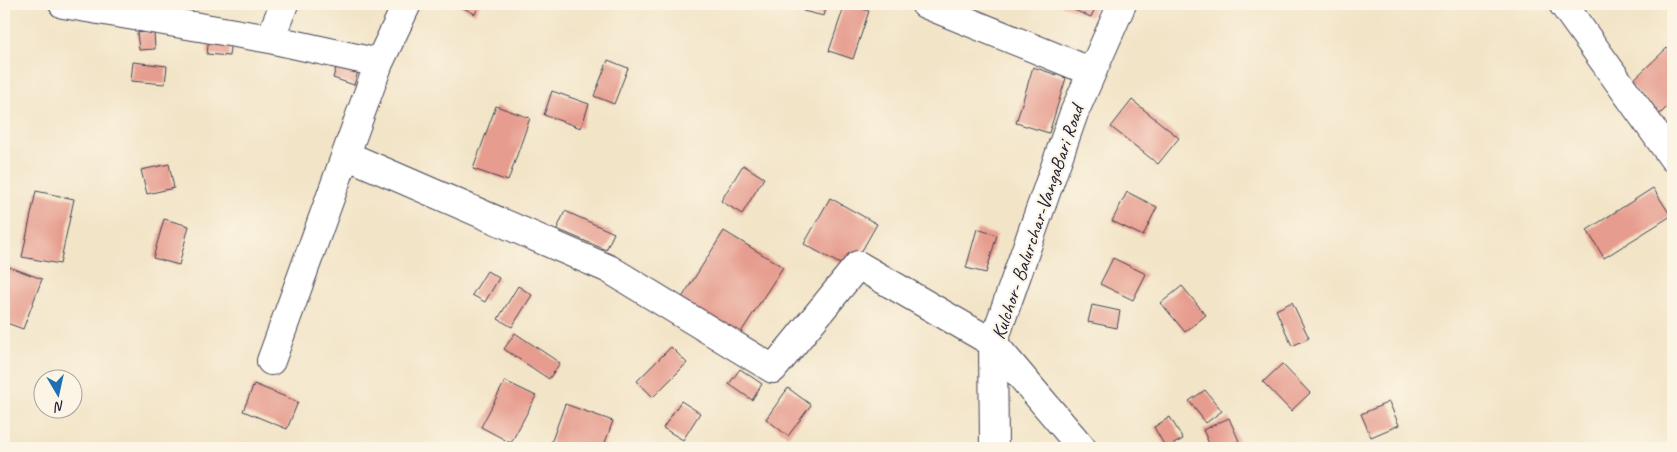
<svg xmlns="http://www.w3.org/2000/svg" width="1677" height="452" font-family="Caveat,sans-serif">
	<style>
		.building { fill: #e69c8e }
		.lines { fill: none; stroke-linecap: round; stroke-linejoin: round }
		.minor-casing { stroke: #413f50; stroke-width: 30 }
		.minor { stroke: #fff; stroke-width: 28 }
		.labels { text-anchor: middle; stroke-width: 4.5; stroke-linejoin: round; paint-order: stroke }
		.street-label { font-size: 20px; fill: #22223b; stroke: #fcf5e5 }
	</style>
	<rect width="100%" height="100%" fill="#fcf5e5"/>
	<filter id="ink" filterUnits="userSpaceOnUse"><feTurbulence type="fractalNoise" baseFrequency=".02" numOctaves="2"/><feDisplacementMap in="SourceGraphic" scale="10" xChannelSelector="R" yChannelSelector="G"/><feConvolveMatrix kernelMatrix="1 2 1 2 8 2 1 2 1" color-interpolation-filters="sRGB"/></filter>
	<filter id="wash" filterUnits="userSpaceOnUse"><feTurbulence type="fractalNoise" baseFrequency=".0096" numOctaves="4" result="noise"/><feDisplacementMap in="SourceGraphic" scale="20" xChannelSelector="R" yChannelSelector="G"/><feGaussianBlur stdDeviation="1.12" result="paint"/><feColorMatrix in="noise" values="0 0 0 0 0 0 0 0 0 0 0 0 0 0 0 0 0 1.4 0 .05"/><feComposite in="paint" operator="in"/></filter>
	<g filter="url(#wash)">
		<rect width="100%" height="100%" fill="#f2e4c7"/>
		<g id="blocks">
			<path class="building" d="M456,4H480L475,14Z
				M805,4H827L824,16L803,11Z
				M845,4L869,11L853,59L829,51Z
				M1059,4H1097L1091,17Z
				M154,31L155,49L139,50L137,33Z
				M209,37L231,39L229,56L207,54Z
				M1667,48L1673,55V101L1659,115L1629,84Z
				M339,58L360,65L354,85L333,78Z
				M608,60L628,68L614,104L594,96Z
				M133,62L167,66L165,84L131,81Z
				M1033,67L1066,78L1049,133L1016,123Z
				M552,91L589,104L581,128L544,115Z
				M1132,100L1179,138L1158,164L1111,127Z
				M496,106L530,118L508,181L473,169Z
				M169,164L174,188L147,194L141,170Z
				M743,165L764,178L742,214L721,201Z
				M1653,188L1671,216L1604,258L1587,230Z
				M36,191L74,199L60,264L22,257Z
				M1127,192L1157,207L1143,236L1112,221Z
				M830,198L877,224L851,270L804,244Z
				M565,211L614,233L606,250L557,229Z
				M164,219L189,226L179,265L153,258Z
				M977,229L997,235L986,273L966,268Z
				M724,231L783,267L736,340L678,304Z
				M1113,258L1146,274L1133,300L1100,284Z
				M4,265L42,279L23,329L4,322Z
				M487,271L499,278L485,302L472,295Z
				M518,286L532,295L512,327L498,319Z
				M1182,286L1206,315L1185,332L1161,303Z
				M1292,302L1309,338L1292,346L1276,310Z
				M1092,305L1120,311L1117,328L1088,322Z
				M515,333L560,363L549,379L504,349Z
				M671,347L687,363L653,397L637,381Z
				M1282,364L1310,393L1291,411L1263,382Z
				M740,369L762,384L752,400L729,384Z
				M505,381L536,396L511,443L481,427Z
				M254,384L298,402L287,429L243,411Z
				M788,388L811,405L788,436L766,419Z
				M1205,390L1222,411L1206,423L1189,401Z
				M681,401L700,413L683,440L663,428Z
				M1389,402L1399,425L1371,437L1361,414Z
				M565,404L613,421L603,448H556L550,446Z
				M1170,417L1183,439L1166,448L1154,427Z
				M1229,418L1239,441L1223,448H1211L1203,430Z"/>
		</g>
	</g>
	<g filter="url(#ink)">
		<use href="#blocks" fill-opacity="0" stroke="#413f50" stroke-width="1"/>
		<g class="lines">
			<g class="minor-casing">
				<path id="minor" d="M63,4L270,39L379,63L271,361
					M925,4L1092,72
					M1563,4L1673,158
					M270,39L284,4
					M379,63L407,4
					M346,155L609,269L773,369L858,265L993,343L1082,448
					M994,448L993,343L1074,113L1122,4"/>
			</g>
			<use href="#minor" class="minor"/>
		</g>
	</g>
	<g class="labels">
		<g class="street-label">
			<text transform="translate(1037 222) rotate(-71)" y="7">Kulchor- Balurchar-VangaBari Road</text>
		</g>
	</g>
	<rect width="1677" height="452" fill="none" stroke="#fcf5e5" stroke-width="20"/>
	<g transform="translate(58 394) rotate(171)"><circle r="24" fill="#fcf5e5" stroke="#a5a1a1"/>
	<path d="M0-4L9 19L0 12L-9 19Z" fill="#1f6fb2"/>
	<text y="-8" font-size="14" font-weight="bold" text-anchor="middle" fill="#22223b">N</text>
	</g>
</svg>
